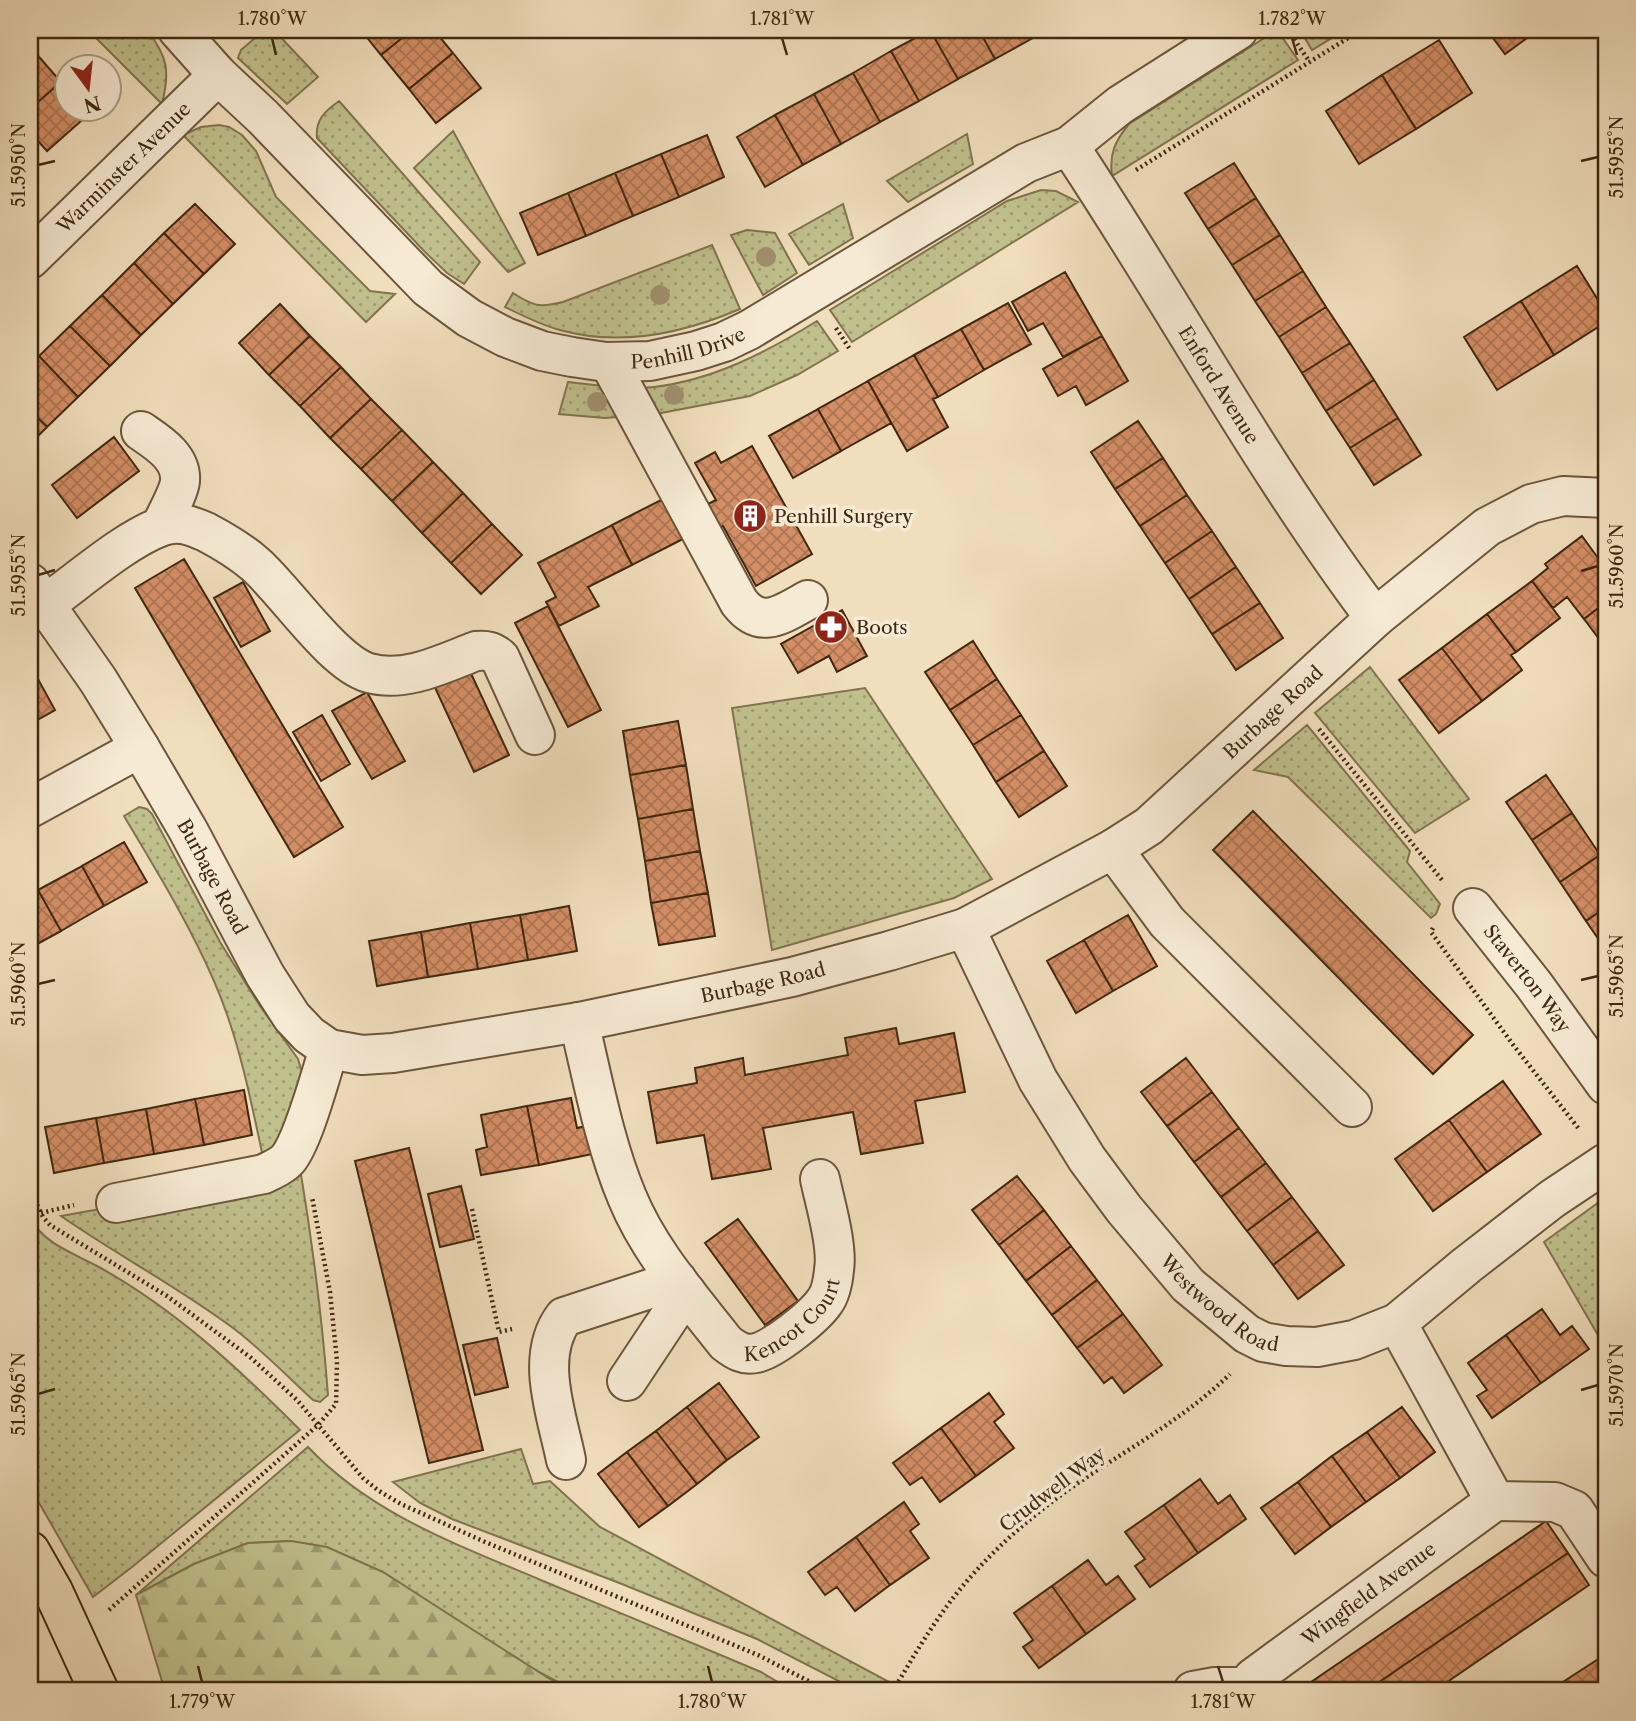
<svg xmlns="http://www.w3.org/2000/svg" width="1636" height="1721" font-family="'Libre Caslon Text',serif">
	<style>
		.grass { fill: url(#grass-dots); stroke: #80744e; stroke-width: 2 }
		.forest { fill: url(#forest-firs); stroke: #80744e; stroke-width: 2 }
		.building { fill: url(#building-cross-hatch); stroke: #402810; stroke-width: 2 }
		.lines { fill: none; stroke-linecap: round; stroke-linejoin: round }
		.minor-casing { stroke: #6c563b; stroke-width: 42 }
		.major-casing { stroke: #402810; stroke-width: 42 }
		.path { stroke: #402810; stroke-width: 4.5; stroke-dasharray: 2 3.5; stroke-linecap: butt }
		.minor { stroke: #f6ead4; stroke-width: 38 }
		.major { stroke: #f1debd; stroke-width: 38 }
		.tree { fill: #a18f6f }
		.ticks { fill: none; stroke: #402810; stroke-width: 2.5 }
		.labels { text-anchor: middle; stroke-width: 7; stroke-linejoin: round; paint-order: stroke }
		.street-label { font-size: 19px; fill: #402810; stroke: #f6ead4 }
		.poi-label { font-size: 19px; fill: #402810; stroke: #f6ead4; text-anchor: start }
		.neatline { fill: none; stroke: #402810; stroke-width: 2.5 }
		.ticks-label { font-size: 18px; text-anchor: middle; fill: #402810 }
	</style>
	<defs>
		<pattern id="grass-dots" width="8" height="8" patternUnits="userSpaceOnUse" patternTransform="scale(1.75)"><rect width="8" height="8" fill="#c0c08d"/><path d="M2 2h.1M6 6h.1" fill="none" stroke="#9d9c72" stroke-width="1.8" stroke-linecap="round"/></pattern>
		<pattern id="forest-firs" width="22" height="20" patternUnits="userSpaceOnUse" patternTransform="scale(1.75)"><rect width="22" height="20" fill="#c0c08d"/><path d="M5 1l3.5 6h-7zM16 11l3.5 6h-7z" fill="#9d9c72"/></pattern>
		<pattern id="building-cross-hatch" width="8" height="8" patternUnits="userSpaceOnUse" patternTransform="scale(1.75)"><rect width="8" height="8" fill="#d48e65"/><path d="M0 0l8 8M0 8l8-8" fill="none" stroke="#ad7452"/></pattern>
	</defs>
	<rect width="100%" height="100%" fill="#f1debd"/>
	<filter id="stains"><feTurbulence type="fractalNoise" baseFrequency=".00286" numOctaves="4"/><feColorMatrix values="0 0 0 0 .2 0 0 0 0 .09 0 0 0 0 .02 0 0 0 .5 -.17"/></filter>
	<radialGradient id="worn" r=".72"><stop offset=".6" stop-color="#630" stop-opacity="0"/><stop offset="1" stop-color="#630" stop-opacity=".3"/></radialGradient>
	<path class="grass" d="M88,30H147C168,57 170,71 162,104Z
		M264,30H274L318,77L287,104L238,58L241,50Z
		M1277,30L1298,60L1112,176C1109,154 1115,141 1129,124Z
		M1300,30H1345L1312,50Z
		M339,101L480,262L464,284L447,273L426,253L317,138C315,120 325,111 339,101Z
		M219,125L229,127L242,135L256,151L276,197L370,291L395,294L366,322L183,135L201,127Z
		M453,131L525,263L508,272L414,168Z
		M967,134L973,164L908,202L887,181Z
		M1041,190L1056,191L1078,202L852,342L830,310L1007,201Z
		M843,204L853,238L809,265L789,234Z
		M747,230L775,233L797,273L763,295L731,235Z
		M712,245L740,309C684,333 620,347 560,330C541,325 523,316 505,307L513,293C533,306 539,308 563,302Z
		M817,321L838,351L797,375L750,396L656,414L605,418L559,414L568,382C596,385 627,390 654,387C713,380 767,352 817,321Z
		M1370,667L1469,799L1415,833L1315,713Z
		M865,688L992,879L954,898L772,950L732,708Z
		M1307,725L1410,851L1407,862L1440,904L1436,914L1431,918L1288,777L1254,770Z
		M139,807L147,809L152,814L220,942L260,1006L298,1059L303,1076L281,1147L264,1162C251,1101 239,1038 214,981C189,923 156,870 124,816Z
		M299,1162C312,1239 322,1317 328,1395L320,1402L313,1400C287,1376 261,1349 233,1328C178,1287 117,1255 61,1216L111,1207Z
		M1606,1197V1349L1544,1242Z
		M30,1217C42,1243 73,1253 97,1266C174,1308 239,1369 300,1430L132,1567L93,1597L30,1487Z
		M308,1447C372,1515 459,1545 543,1581C616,1611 688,1641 761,1672L793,1691H575L291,1541L248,1543L194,1564L136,1595Z
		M521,1449L533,1484L550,1481L600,1527L893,1684L888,1691H858L757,1639L622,1584L452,1519L420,1503L393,1482Z"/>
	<path class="forest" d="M291,1541L327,1547L383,1572L548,1678L575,1691H165L136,1595L194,1564L248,1543Z"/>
	<path class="building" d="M361,30H412L381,55Z
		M412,30H434L453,53L409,89L381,55Z
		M930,30H979L995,59L958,79Z
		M930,30L958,79L919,101L891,51Z
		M979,30H1028L1033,38L995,59Z
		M1028,30H1048L1033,38Z
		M1487,30H1538L1505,54Z
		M1439,40L1472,93L1416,129L1382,75Z
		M33,50L61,82L30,109V53Z
		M891,51L919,101L880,122L853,73Z
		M453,53L481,88L436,123L409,89Z
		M853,73L880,122L841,144L814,94Z
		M1382,75L1416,129L1359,164L1326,111Z
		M61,82L66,88V108H84L89,114L47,151L30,132V109Z
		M814,94L841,144L803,165L775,115Z
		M775,115L803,165L765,187L737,137Z
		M707,135L724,177L679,197L661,154Z
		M661,154L679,197L633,216L615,173Z
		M1234,163L1256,198L1208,229L1185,193Z
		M615,173L633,216L586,236L568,193Z
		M568,193L586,236L538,255L520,213Z
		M1256,198L1280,235L1232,265L1208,229Z
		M195,204L235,244L204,274L164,233Z
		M164,233L204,274L173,304L134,263Z
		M1280,235L1303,271L1255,301L1232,265Z
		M134,263L173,304L141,335L102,295Z
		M1577,266L1606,313V322L1554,355L1521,301Z
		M1303,271L1326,307L1279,337L1255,301Z
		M1065,272L1102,336L1063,357L1043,323L1028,331L1012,302Z
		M102,295L141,335L110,366L70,326Z
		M1521,301L1554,355L1497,390L1464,337Z
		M1008,303L1031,344L984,370L961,329Z
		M280,304L310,336L269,375L239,343Z
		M1326,307L1350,343L1302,373L1279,337Z
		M70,326L110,366L78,397L39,356Z
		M961,329L984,370L938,397L914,355Z
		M310,336L341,367L300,406L269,375Z
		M1102,336L1128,381L1086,405L1076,386L1058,396L1043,369Z
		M1350,343L1374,380L1326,411L1302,373Z
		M914,355L938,397L933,399L948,427L907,451L868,381Z
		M39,356L78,397L47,427L30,410V365Z
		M341,367L371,399L330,438L300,406Z
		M1374,380L1398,418L1350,448L1326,411Z
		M868,381L891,423L841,451L818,409Z
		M371,399L402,430L361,469L330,438Z
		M818,409L841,451L793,478L769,436Z
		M30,410L47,427L30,444Z
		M1398,418L1421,455L1374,485L1350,448Z
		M1138,421L1163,458L1115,489L1091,452Z
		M402,430L433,462L392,501L361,469Z
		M114,437L139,471L77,518L52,485Z
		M752,446L812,554L756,586L723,526L717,529L704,506L716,500L695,463L715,452L721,463Z
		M1163,458L1187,495L1140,526L1115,489Z
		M433,462L463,493L422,533L392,501Z
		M463,493L492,524L451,563L422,533Z
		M1187,495L1212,531L1165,563L1140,526Z
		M663,499L683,539L632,565L612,525Z
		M492,524L522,555L481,594L451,563Z
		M612,525L632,565L588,587L599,606L559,626L546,602L556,597L538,563Z
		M1212,531L1236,567L1189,599L1165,563Z
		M1582,536L1606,569V602L1584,619L1567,597L1553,608L1532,581L1548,568L1545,564Z
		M184,559L343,827L294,857L135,588Z
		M1236,567L1260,603L1212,634L1189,599Z
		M1532,581L1560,618L1516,652L1487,614Z
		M243,582L270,631L241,647L214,598Z
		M1606,602V648L1584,619Z
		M1260,603L1283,638L1236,670L1212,634Z
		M548,606L601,710L568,727L515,623Z
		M842,610L867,656L837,672L829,656L798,673L781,644Z
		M1487,614L1516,652L1511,655L1522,670L1482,701L1442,648Z
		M973,641L997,679L950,710L925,672Z
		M1442,648L1482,701L1439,733L1399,680Z
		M467,665L509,755L474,772L432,681Z
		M33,670L55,710L30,724V671Z
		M997,679L1021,715L973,745L950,710Z
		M367,692L405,761L372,779L332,711Z
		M322,715L350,764L321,781L293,732Z
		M1021,715L1044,751L996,782L973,745Z
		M678,721L686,765L630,775L623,731Z
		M1044,751L1067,786L1019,817L996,782Z
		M686,765L693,809L638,819L630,775Z
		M1546,775L1572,813L1532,840L1506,802Z
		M693,809L700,851L645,861L638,819Z
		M1253,811L1473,1035L1433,1074L1213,850Z
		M1572,813L1600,855L1560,882L1532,840Z
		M124,842L147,882L104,906L82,866Z
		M700,851L708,893L651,903L645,861Z
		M1600,855L1606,864V907L1586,921L1560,882Z
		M82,866L104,906L61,931L38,890Z
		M38,890L61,931L30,948V895Z
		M708,893L715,936L659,945L651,903Z
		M569,906L577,951L528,960L520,915Z
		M1606,907V950L1586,921Z
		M520,915L528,960L478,969L470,923Z
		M1128,915L1157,966L1113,991L1084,940Z
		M470,923L478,969L428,977L421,932Z
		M421,932L428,977L377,986L369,941Z
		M1084,940L1113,991L1076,1013L1047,961Z
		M896,1028L899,1044L954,1033L965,1092L915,1101L923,1143L861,1154L853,1112L763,1128L771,1169L712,1179L704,1135L657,1143L648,1092L697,1083L695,1068L743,1058L745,1075L848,1055L845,1038Z
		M1186,1058L1212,1092L1167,1126L1141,1092Z
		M1503,1081L1541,1134L1487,1172L1449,1120Z
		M244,1090L252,1135L204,1145L195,1099Z
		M1212,1092L1239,1128L1194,1162L1167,1126Z
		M571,1098L577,1128L591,1125L597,1153L539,1165L527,1106Z
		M195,1099L204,1145L154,1154L146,1109Z
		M527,1106L539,1165L481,1175L476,1150L487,1147L481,1115Z
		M146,1109L154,1154L104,1163L96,1118Z
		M96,1118L104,1163L54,1173L45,1127Z
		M1449,1120L1487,1172L1433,1211L1395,1159Z
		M1239,1128L1266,1163L1221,1197L1194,1162Z
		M409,1148L483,1450L429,1463L355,1161Z
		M1266,1163L1292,1197L1247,1231L1221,1197Z
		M1017,1176L1044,1210L999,1245L972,1210Z
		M461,1186L474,1239L440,1247L428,1194Z
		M1292,1197L1318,1231L1273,1265L1247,1231Z
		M1044,1210L1071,1246L1026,1281L999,1245Z
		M738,1219L798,1301L765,1325L705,1243Z
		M1318,1231L1344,1265L1298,1299L1273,1265Z
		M1071,1246L1097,1280L1052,1315L1026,1281Z
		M1097,1280L1123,1314L1077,1348L1052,1315Z
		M1542,1309L1560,1335L1572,1326L1589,1349L1541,1383L1506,1335Z
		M1123,1314L1162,1365L1124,1393L1112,1377L1104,1383L1077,1348Z
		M1506,1335L1541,1383L1492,1418L1477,1396L1487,1390L1468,1363Z
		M497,1338L508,1387L475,1395L463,1345Z
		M719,1383L759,1437L727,1460L687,1407Z
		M989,1393L1004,1414L994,1422L1014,1448L976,1476L941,1428Z
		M687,1407L727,1460L697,1484L656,1431Z
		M1402,1407L1435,1452L1400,1478L1367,1432Z
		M941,1428L976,1476L940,1502L922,1477L910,1485L893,1463Z
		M656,1431L697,1484L668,1506L627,1452Z
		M1367,1432L1400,1478L1366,1502L1332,1456Z
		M627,1452L668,1506L639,1527L598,1474Z
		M1332,1456L1366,1502L1331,1527L1298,1482Z
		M1200,1479L1218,1504L1230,1495L1246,1519L1198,1553L1164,1505Z
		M1298,1482L1331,1527L1295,1554L1261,1508Z
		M904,1502L919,1524L910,1531L929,1558L890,1585L856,1537Z
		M1164,1505L1198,1553L1150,1587L1135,1566L1145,1559L1125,1532Z
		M1546,1521L1568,1553L1366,1691H1298Z
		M856,1537L890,1585L855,1611L837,1587L825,1595L808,1572Z
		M1568,1553L1589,1585L1434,1691H1366Z
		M1088,1560L1106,1585L1118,1576L1135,1599L1086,1634L1052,1586Z
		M1052,1586L1086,1634L1039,1668L1023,1647L1033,1640L1014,1613Z
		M1606,1654V1691H1549Z"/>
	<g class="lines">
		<g class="minor-casing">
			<g id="minor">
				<path id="s1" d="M178,30L218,75L263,117L428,288L469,318L505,337L542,351L572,357L606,362L650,361L696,351L724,342L749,330L1026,163L1069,146L1120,105L1238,30"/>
				<path id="s2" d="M1069,146C1173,302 1262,468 1375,618"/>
				<path id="s3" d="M30,259L218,75"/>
				<path d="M609,362L739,602C761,631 782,614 808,600"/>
				<path d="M141,431C157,442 182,457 180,481C179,492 166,515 161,526"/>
				<path id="s4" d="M30,583L98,680L140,748L188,830L265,975L292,1017L309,1035L329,1049L362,1055L393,1053L579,1022L792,977L889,951L965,928L1113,849L1149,826L1375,618L1487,527L1531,504L1563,496L1606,498"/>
				<path d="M46,604C78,581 125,540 160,527C177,520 190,525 206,532C223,541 240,551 255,564C285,590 333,663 369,673C405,683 442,664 476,651C486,650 492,651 500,658L535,735"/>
				<path d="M30,808L140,748"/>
				<path d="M1113,849L1167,922L1352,1107"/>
				<path id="s5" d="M1473,908L1534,985L1606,1085"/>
				<path id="s6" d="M965,928L1038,1080L1087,1159L1124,1209L1188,1285L1247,1334L1263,1342L1286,1346L1317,1347L1354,1340L1397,1323L1467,1265L1552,1199L1606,1163"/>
				<path id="s7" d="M579,1022C593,1080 604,1142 627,1197C649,1251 690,1297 726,1343C735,1350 744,1356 756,1353C773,1350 815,1316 825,1301C831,1293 833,1280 834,1270C838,1246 825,1203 820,1179"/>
				<path d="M116,1203L264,1174C273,1169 281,1167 288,1159C304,1139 320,1076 329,1049"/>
				<path d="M1397,1323L1495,1501L1555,1502L1574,1510L1606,1558"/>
				<path d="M627,1381L686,1292"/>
				<path d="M566,1460C557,1415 534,1357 564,1317L677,1280"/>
				<path d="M1193,1691L1215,1687H1246"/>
				<path id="s8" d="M1246,1691L1253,1678L1495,1501"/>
			</g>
		</g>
		<g class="major-casing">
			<path id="major" d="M30,1551L53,1591L99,1691"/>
		</g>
		<path class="path" d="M1288,30L1309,61
			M1136,170L1361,30
			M836,328L851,351
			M1319,729L1442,880
			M1433,928L1431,932L1514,1046L1579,1129
			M30,1190L43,1217L50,1225L167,1296L250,1357L297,1400L363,1478L379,1491L401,1504L485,1542L758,1655L828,1691
			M472,1209L499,1332L512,1329
			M41,1213L74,1205
			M109,1610L318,1425L336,1404L337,1361L330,1292L312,1197
			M893,1691C910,1662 927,1633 947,1606C978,1564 1019,1526 1061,1495C1116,1455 1181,1422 1230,1374"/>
		<use href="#minor" class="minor"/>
		<use href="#major" class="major"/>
	</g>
	<g class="tree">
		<circle cx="766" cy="257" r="10"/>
		<circle cx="660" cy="295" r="10"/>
		<circle cx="674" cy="395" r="10"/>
		<circle cx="597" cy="402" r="10"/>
	</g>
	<path class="ticks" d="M272,38L276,55M782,38L787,55M1292,38L1297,55M1581,161L1598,157M38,165L55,161M1581,571L1598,566M38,575L55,570M1581,980L1598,976M38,984L55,980M1581,1390L1598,1385M38,1394L55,1389M198,1666L202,1682M708,1666L712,1682M1218,1666L1223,1682"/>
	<defs>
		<g id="building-disc" transform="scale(1.75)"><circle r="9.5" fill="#8f2418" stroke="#f6ead4"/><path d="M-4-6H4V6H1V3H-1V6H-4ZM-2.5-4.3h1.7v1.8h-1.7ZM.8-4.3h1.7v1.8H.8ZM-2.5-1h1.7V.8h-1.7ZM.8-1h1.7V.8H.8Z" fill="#fff"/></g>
		<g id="pharmacy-disc" transform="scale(1.75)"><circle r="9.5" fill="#8f2418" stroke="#f6ead4"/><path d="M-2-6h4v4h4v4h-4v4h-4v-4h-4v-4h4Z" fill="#fff"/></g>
	</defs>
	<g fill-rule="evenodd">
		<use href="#building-disc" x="750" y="516"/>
		<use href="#pharmacy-disc" x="831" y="627"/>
	</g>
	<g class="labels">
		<g class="street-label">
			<text dy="7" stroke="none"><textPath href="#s3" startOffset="131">Warminster Avenue</textPath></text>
			<text dy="7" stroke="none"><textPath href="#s1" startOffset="639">Penhill Drive</textPath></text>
			<text dy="7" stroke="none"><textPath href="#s2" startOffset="282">Enford Avenue</textPath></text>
			<text dy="7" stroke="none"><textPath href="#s4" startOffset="1586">Burbage Road</textPath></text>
			<text dy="7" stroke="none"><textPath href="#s4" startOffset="346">Burbage Road</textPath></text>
			<text dy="7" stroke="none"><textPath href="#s5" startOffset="89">Staverton Way</textPath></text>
			<text dy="7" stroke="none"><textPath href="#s4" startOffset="998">Burbage Road</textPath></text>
			<text dy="7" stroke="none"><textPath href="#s6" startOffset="460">Westwood Road</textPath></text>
			<text dy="7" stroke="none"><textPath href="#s7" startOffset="441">Kencot Court</textPath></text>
			<text transform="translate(1052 1489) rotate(-37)" y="7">Crudwell Way</text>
			<text dy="7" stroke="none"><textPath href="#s8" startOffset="158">Wingfield Avenue</textPath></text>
		</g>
		<g class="poi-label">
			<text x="774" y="523">Penhill Surgery</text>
			<text x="856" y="634">Boots</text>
		</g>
	</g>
	<rect width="1636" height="1721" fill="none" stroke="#f1debd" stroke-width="77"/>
	<g transform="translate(88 88) rotate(165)"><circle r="33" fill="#f6ead4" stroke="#ad9c86" stroke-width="2"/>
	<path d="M0-5L12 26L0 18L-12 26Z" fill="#8f2418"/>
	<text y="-10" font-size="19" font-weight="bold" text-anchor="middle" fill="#402810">N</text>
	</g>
	<rect x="38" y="38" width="1560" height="1644" class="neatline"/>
	<g class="ticks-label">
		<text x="272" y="25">1.780°W</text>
		<text x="782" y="25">1.781°W</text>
		<text x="1292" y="25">1.782°W</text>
		<text transform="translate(1617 157) rotate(-90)" y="6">51.5955°N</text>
		<text transform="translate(19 165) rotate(-90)" y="6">51.5950°N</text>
		<text transform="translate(1617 566) rotate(-90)" y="6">51.5960°N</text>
		<text transform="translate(19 575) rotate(-90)" y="6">51.5955°N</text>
		<text transform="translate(1617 976) rotate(-90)" y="6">51.5965°N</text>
		<text transform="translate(19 984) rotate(-90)" y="6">51.5960°N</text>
		<text transform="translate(1617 1385) rotate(-90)" y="6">51.5970°N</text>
		<text transform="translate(19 1394) rotate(-90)" y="6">51.5965°N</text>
		<text x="202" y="1708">1.779°W</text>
		<text x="712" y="1708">1.780°W</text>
		<text x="1223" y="1708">1.781°W</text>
	</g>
	<rect width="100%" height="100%" filter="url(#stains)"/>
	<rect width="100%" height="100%" fill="url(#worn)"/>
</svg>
